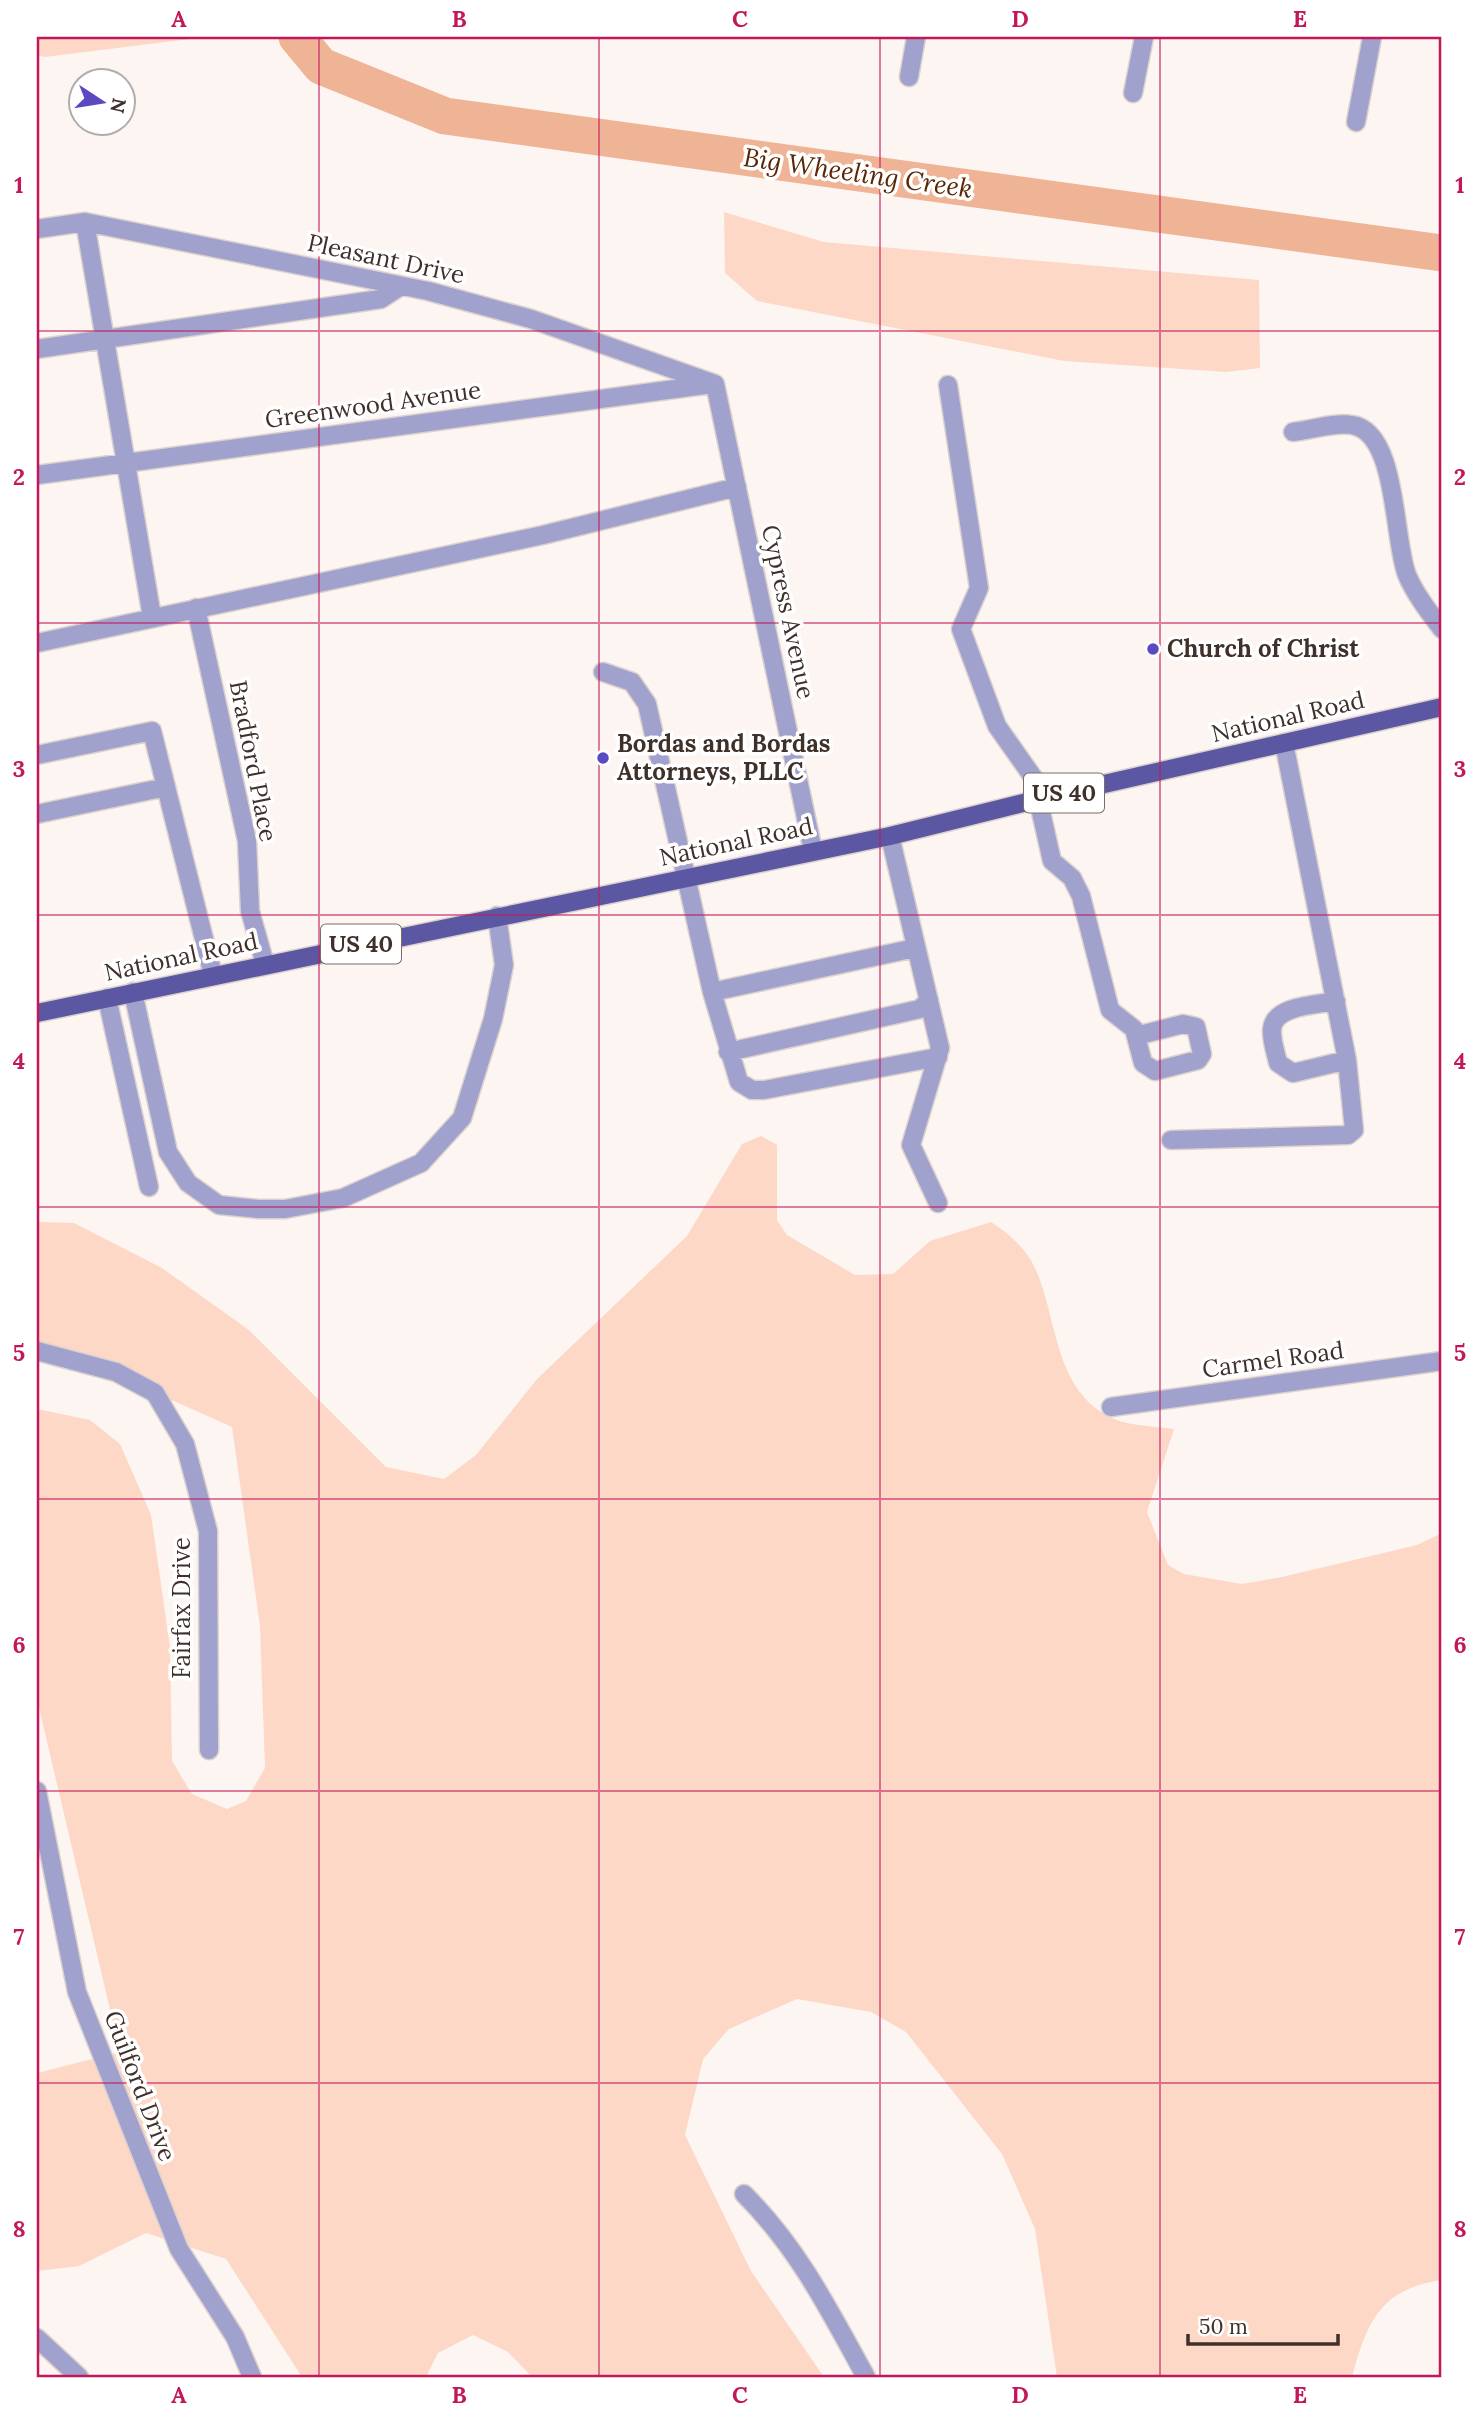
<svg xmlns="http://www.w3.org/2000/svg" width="1479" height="2414" font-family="Lora,serif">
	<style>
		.green { fill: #fed8c6 }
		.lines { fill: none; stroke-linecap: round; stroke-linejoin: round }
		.river { stroke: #efb496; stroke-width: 37 }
		.minor-casing { stroke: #dbd2ce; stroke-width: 21 }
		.major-casing { stroke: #dbd2ce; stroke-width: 21 }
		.minor { stroke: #a0a1cc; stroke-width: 18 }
		.major { stroke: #5b57a3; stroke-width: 18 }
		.grid { fill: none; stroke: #c2185b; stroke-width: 2; stroke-opacity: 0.55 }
		.poi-dot { fill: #594ac2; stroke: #fff; stroke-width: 2.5 }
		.labels { text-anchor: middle; stroke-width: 7; stroke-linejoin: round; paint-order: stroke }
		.shield { fill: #fff; stroke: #796f6a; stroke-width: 2 }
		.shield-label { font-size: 23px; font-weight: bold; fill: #3f312a }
		.street-label { font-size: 24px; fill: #3f312a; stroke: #fff }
		.poi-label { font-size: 24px; font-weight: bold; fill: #3f312a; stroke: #fff; text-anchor: start }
		.water-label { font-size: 26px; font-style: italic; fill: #5a2604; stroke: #fff }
		.neatline { fill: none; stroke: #c2185b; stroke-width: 2.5 }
		.grid-label { font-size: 23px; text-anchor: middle; font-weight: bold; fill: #c2185b }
	</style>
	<rect width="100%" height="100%" fill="#fdf5f2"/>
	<path class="green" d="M37,37H206L45,57L37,55Z
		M724,212L824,242L1259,280L1260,368L1226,372L1064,361L757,301L725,273Z
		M761,1136L777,1145V1220L787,1235L855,1275L893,1274L930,1241L991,1222C1008,1233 1026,1248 1035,1268C1058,1318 1053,1388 1110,1417C1127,1426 1155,1426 1174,1429L1147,1512L1168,1565L1184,1574L1242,1584L1282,1577L1417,1545L1442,1533V2280C1380,2289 1367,2322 1352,2377H1057L1035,2229L1002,2154L906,2032L871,2012L797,1999L729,2029L703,2059L685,2135L751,2271L824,2377H532L508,2352L473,2335L438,2353L426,2377H302L226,2259L146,2233L79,2266L37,2271V2073L120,2052L37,1699V1409L90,1420L120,1444L151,1515L170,1647L172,1761L192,1794L227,1809L246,1801L265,1768L260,1626L232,1427L62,1351L37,1344V1222L74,1223L162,1268L249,1330L386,1467L444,1479L476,1455L537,1379L687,1236L742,1144Z"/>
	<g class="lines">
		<path class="river" d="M297,37L321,66L445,116L1442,253"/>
		<g class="minor-casing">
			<path id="minor" d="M909,77L916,37
				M1133,93L1144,37
				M1356,122L1372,37
				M85,222L152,617
				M37,229L85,222L428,291L531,319L715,384
				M37,349L381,299L401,286
				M715,384L813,851
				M948,385L979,588L961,629L997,726L1047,797
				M1293,432C1311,430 1335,422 1352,425C1398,432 1393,540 1407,575C1415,594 1429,612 1442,629
				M37,475L712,384
				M196,608L247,841L250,911L265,964
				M37,643L543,535L737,487
				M603,672L632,682L647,704L712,992L739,1082L752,1090H764L938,1057
				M37,755L152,731L213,975
				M1038,799L1052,861L1072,878L1081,896L1110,1010L1134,1029L1143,1063L1155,1071L1198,1060L1202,1054L1196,1027L1183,1024L1136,1036
				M37,814L166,787
				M890,836L940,1048L911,1145L938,1203
				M133,992L168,1152L188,1183L219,1205L258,1209H285L343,1198L421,1163L462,1118L493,1019L504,965L497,916
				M712,992L915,948
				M107,998L149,1187
				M1336,1001C1318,1005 1274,1005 1272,1029C1271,1040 1276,1053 1278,1063L1293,1073L1347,1060
				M728,1052L920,1009L929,1000
				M1171,1140L1348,1135L1354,1130L1347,1060L1284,743
				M37,1351L116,1372L155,1393L185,1444L208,1531L209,1750
				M1111,1407L1442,1361
				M37,1791L77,1992L179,2249L235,2337L252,2377
				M744,2194C799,2249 829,2310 866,2377
				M37,2338L79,2377"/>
		</g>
		<g class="major-casing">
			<path id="major" d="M37,1013L890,836L1047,797L1442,707"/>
		</g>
		<use href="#minor" class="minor"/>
		<use href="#major" class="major"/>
	</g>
	<path class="grid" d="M319,37V2377M599,37V2377M880,37V2377M1160,37V2377M37,331H1442M37,623H1442M37,915H1442M37,1207H1442M37,1499H1442M37,1791H1442M37,2083H1442"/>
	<g class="poi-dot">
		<circle cx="1153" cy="649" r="7"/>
		<circle cx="603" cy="758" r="7"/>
	</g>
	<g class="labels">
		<g class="shield">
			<rect x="1024" y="773.5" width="80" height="39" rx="5"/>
			<rect x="321" y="924.5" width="80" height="39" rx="5"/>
		</g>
		<g class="shield-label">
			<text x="1064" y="801">US 40</text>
			<text x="361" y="952">US 40</text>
		</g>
		<g class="street-label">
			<text transform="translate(386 259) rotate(12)" y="8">Pleasant Drive</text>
			<text transform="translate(373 405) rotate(-8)" y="8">Greenwood Avenue</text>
			<text transform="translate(788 612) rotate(78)" y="8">Cypress Avenue</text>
			<text transform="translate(1288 717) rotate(-13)" y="8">National Road</text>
			<text transform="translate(253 761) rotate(79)" y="8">Bradford Place</text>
			<text transform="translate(736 842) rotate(-12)" y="8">National Road</text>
			<text transform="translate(181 957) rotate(-12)" y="8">National Road</text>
			<text transform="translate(1273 1360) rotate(-8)" y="8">Carmel Road</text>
			<text transform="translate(182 1608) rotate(-90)" y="8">Fairfax Drive</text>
			<text transform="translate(140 2086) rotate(69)" y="8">Guilford Drive</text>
		</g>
		<g class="poi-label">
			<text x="1167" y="657">Church of Christ</text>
			<text x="617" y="752">Bordas and Bordas<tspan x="617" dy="28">Attorneys, PLLC</tspan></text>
		</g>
		<g class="water-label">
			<text transform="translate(858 173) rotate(8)" y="9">Big Wheeling Creek</text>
		</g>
	</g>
	<rect width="1479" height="2414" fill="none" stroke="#ffffff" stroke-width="77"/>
	<g transform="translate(102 102) rotate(102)"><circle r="33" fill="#ffffff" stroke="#b2adaa" stroke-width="2"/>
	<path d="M0-5L12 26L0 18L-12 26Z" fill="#594ac2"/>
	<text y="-10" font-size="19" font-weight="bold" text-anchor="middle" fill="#3f312a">N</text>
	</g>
	<path d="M1188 2334v10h150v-10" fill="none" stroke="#3f312a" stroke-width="3.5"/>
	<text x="1199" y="2334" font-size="21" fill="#3f312a" stroke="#ffffff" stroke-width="5" paint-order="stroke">50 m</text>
	<rect x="38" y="38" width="1402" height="2338" class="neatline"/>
	<g class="grid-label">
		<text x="179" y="27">A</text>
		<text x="459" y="27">B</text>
		<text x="740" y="27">C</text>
		<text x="1020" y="27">D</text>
		<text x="1300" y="27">E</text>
		<text x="19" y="193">1</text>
		<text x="1460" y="193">1</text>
		<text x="19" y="485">2</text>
		<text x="1460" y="485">2</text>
		<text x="19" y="777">3</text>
		<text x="1460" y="777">3</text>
		<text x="19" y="1069">4</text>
		<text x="1460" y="1069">4</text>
		<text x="19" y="1361">5</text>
		<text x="1460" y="1361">5</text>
		<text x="19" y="1653">6</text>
		<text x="1460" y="1653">6</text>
		<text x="19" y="1945">7</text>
		<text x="1460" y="1945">7</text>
		<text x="19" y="2237">8</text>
		<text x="1460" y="2237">8</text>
		<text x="179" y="2403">A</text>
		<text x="459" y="2403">B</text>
		<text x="740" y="2403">C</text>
		<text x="1020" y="2403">D</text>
		<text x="1300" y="2403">E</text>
	</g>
</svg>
